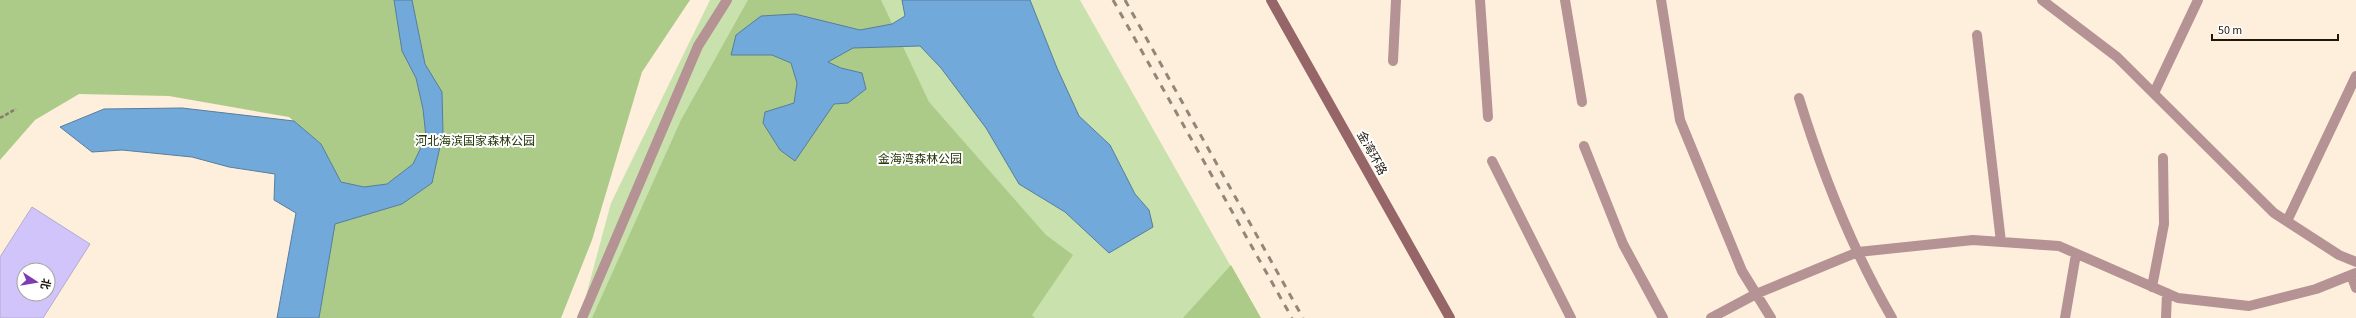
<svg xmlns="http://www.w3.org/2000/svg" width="2356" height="318" font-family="'Source Sans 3','Noto Sans SC',sans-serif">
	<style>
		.green { fill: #c8e1ad }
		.forest { fill: #accb89 }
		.water { fill: #70a9da; stroke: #587d9c }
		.building { fill: #d0c4fa; stroke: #b3acce; fill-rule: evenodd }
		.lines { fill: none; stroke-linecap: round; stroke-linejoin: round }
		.path { stroke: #877c6d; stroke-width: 2.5; stroke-dasharray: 4 2; stroke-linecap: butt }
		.minor { stroke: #b59294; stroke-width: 10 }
		.secondary { stroke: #966568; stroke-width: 10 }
		.rail { stroke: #918677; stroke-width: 3; stroke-dasharray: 7 7; stroke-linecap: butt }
		.labels { text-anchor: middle; stroke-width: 4; stroke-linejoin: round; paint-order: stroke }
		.park-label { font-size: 12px; fill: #233605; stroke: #fff }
		.street-label { font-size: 12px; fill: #20170c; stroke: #fff }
	</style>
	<rect width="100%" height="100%" fill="#fdefdc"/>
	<path class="green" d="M710,0H1080L1260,318H580L611,203Z"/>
	<path class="forest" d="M0,0H690L642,72L592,240L561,318H319L341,182L321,144L289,117L169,96L79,94L35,120L0,160Z
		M748,0H881L929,102L1046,235L1073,255L1032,315L1035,318H592L681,120Z
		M1231,265L1261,318H1183Z"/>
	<path class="water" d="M394,0H412L425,64L442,92L443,133L432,183L402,204L335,224L319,318H277L296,213L274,200L275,174L229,167L192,157L122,150L92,152L60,127L104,109L182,108L294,121L321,144L341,182L364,187L387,184L413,164L426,137L423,109L416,78L402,51Z
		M902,0H1030L1057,68L1079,116L1110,145L1135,194L1149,210L1153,227L1109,253L1065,212L1019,184L986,128L941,68L920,46L853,48L828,62L841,68L862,73L866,89L848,103L834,104L795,161L780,150L763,123L765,112L794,103L797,83L791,63L772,55H731L736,35L761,16L795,14L860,30L892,24L905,16Z"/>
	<path class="building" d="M32,207L90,244L43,318H0V257ZM24,270H48V294H24Z"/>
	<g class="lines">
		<path class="path" d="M0,118L16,109"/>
		<path class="minor" d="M1480,0L1488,117
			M1565,0L1582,102
			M1661,0L1680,120L1742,271L1771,318
			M2042,0L2117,57L2274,213L2339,255L2356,262
			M1977,35L2001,242
			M1393,61L1396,0
			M2154,93L2198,0
			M1799,98C1822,173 1852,249 1892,318
			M1584,146L1623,244L1663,318
			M1492,161L1571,318
			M2287,221L2356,76
			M2351,275L2356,288
			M2152,287L2164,224L2163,158
			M582,318L698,46L727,0
			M1711,318L1756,294L1858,252L1973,240L2059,246L2178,298L2249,306L2316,289L2356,273
			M2065,318L2076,254
			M2166,318L2167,293"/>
		<path class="secondary" d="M1271,0L1450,318"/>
		<path class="rail" d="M1113,0L1292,318
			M1125,0L1303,318"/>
	</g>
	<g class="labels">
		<g class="park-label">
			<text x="475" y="145">河北海滨国家森林公园</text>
			<text x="920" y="163">金海湾森林公园</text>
		</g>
		<g class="street-label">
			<text transform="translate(1372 153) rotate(61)" y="4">金湾环路</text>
		</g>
	</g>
	<g transform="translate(36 282) rotate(102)"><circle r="19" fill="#ffffff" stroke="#a6a29e"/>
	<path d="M0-3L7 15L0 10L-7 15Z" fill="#7d3db2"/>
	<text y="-6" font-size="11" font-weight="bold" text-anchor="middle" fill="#20170c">北</text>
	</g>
	<path d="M2212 34v6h126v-6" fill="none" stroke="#20170c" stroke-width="2"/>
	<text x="2218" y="34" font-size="12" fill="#20170c" stroke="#ffffff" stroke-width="3" paint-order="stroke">50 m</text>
</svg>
